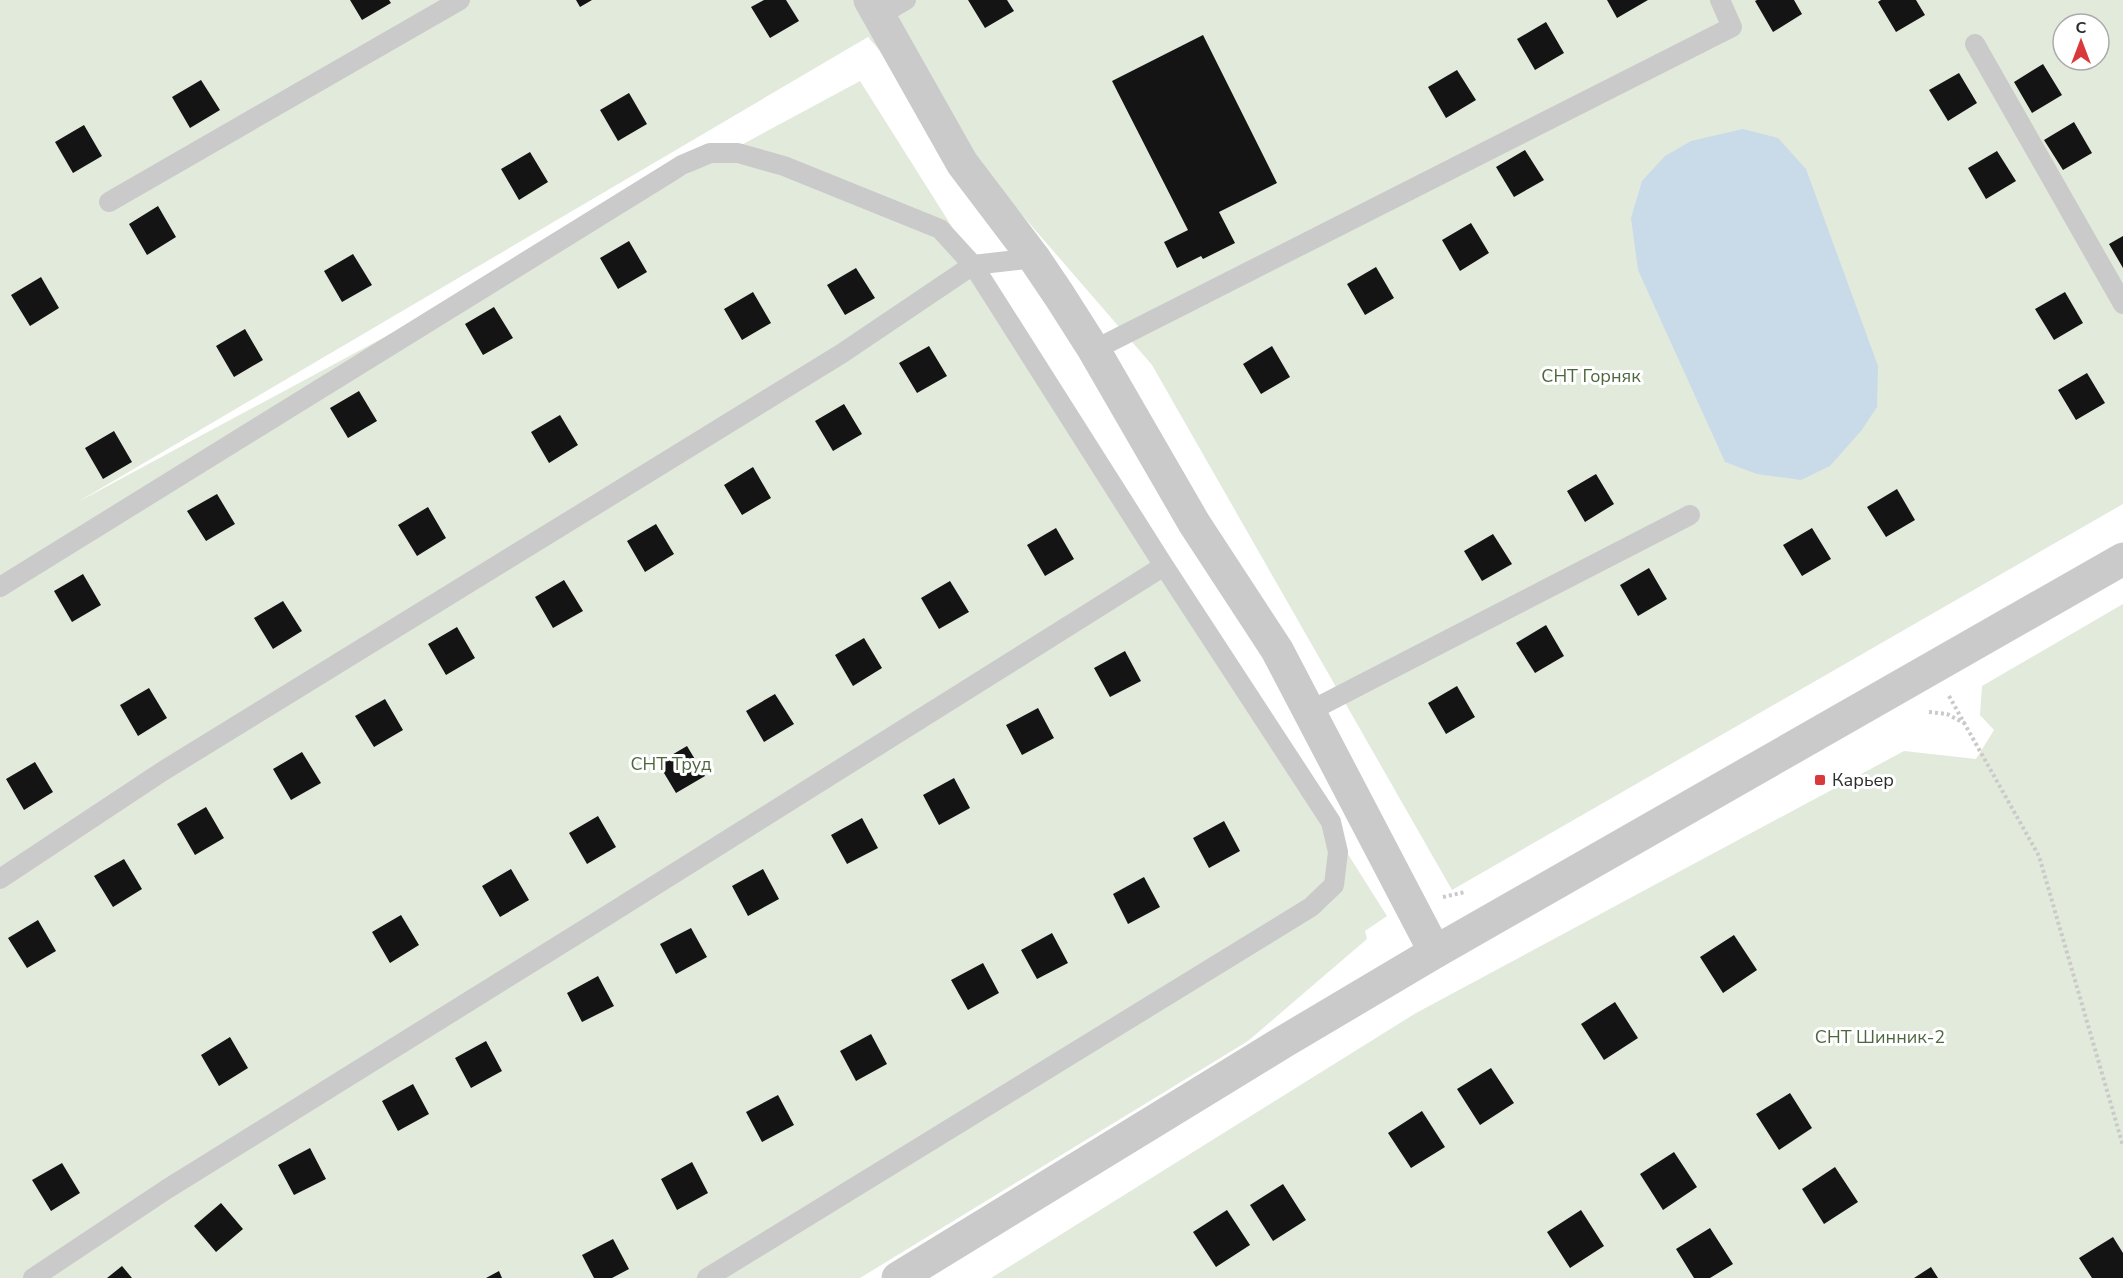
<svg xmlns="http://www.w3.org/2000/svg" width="2123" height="1278" font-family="'Nunito Sans',sans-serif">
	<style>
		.green { fill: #e2eadc; fill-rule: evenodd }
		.water { fill: #c9dae9 }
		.building { fill: #141414 }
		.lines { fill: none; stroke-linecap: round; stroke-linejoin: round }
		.path { stroke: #cacaca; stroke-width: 4; stroke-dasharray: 3 3; stroke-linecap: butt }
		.service { stroke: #cacaca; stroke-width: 20 }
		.minor { stroke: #cacaca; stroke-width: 33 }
		.tertiary { stroke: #cacaca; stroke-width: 33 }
		.poi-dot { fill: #da393b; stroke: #fff; stroke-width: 2 }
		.labels { text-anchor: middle; stroke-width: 6; stroke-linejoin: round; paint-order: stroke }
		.park-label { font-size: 18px; fill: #4e663e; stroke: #fff }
		.poi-label { font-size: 18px; fill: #2d2d2d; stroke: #fff; text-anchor: start }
	</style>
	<rect width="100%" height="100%" fill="#fff"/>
	<path class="green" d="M0,0H2123V504L1452,890L1152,365L868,37L76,503L860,81L1387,916L1365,931L1367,939L1248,1041L860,1278H0ZM2063,24H2099V60H2063Z
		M2123,604V1278H991L1416,1013L1904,751L1976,759L1994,730L1980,715L1982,686Z"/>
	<path class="water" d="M1743,129L1778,138L1806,169L1878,366L1877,407L1861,431L1830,466L1801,480L1757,474L1725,462L1638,270L1631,218L1642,181L1665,156L1691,141Z"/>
	<path class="building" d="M350,0H389L391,3L362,20Z
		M576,0H592L580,7Z
		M764,0H786L799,21L770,38L751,7Z
		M968,0H1007L1014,11L985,28Z
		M1607,0H1648L1617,18Z
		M1757,0H1794L1802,14L1773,32L1755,1Z
		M1881,0H1916L1925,15L1896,32L1878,2Z
		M1546,22L1564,53L1535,70L1517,39Z
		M1203,35L1277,183L1219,212L1235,243L1203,259L1201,256L1177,268L1164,242L1188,230L1112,81Z
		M2043,64L2062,95L2032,113L2014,82Z
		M1457,70L1476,100L1446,118L1428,87Z
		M1959,73L1977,103L1948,121L1929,90Z
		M201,80L220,110L190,128L172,97Z
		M629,93L647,124L618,141L600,110Z
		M2074,122L2092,153L2063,170L2044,140Z
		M84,125L102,156L73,173L55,142Z
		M1525,150L1544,180L1514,197L1496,167Z
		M1997,151L2016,181L1986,199L1968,168Z
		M530,152L548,182L519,200L501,169Z
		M158,206L176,237L147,255L129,224Z
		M1471,223L1489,253L1460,271L1442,240Z
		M2123,236V268L2109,244Z
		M629,241L647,272L618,289L600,258Z
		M353,254L372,285L342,302L324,271Z
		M1376,267L1394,298L1365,315L1347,284Z
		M856,268L875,298L845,315L827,285Z
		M41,277L59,308L30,326L11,295Z
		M753,292L771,323L742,340L724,309Z
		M2065,292L2083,323L2054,340L2035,309Z
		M494,307L513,338L483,355L465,324Z
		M245,329L263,360L234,377L216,346Z
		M929,346L947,376L917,393L899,363Z
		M1272,346L1290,377L1261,394L1243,364Z
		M2087,373L2105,403L2076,420L2058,390Z
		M359,391L377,421L348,438L330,408Z
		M844,404L862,434L833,451L815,421Z
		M560,415L578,445L549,463L531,432Z
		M114,431L132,462L103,479L85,448Z
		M753,467L771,498L742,515L724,485Z
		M1596,474L1614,504L1585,522L1567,491Z
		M1897,489L1915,520L1886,537L1867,507Z
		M217,494L235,524L206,541L187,511Z
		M428,507L446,538L417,556L398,525Z
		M656,524L674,554L645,572L627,541Z
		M1056,528L1074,559L1045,576L1027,545Z
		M1812,528L1831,559L1802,576L1783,545Z
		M1493,534L1512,564L1482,581L1464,551Z
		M1649,568L1667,599L1638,616L1620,585Z
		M83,574L101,605L72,622L54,591Z
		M564,580L583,611L553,628L535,597Z
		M950,581L969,612L939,629L921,598Z
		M283,601L302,631L273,649L254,618Z
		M1546,625L1564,656L1535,673L1516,643Z
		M457,627L475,658L446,675L428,644Z
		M864,638L882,668L853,686L835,655Z
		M1125,651L1141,681L1110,697L1094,668Z
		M1457,686L1475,717L1446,734L1428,703Z
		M149,688L167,718L138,736L120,705Z
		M775,694L794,724L764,742L746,711Z
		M385,699L403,730L374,747L355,716Z
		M1038,708L1054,738L1022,755L1006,725Z
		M687,746L705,776L676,793L658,763Z
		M302,752L321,783L291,800L273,769Z
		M35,762L53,792L24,810L6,779Z
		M954,778L970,808L939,825L923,795Z
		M206,807L224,838L195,855L177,824Z
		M598,816L616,847L587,864L569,833Z
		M862,818L878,848L847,864L831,835Z
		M1224,821L1240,851L1209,868L1193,838Z
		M124,859L142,889L113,907L94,876Z
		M511,869L529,900L500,917L482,886Z
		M763,869L779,899L748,916L732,886Z
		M1144,877L1160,907L1128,924L1113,894Z
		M401,915L419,945L390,963L372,932Z
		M38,920L56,951L27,968L8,938Z
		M691,928L707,957L676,974L660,944Z
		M1052,933L1068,963L1037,979L1021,950Z
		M1734,935L1757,970L1723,993L1700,957Z
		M983,963L999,993L968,1010L951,980Z
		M598,976L614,1006L582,1022L567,993Z
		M1615,1002L1638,1038L1604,1060L1581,1024Z
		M871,1034L887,1064L856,1081L840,1051Z
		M230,1037L248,1068L219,1086L201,1055Z
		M486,1041L502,1071L471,1088L455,1058Z
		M1491,1068L1514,1103L1480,1125L1457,1089Z
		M413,1084L429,1114L398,1131L382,1101Z
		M1790,1093L1812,1128L1779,1150L1756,1114Z
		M778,1095L794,1125L762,1142L746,1112Z
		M1422,1111L1445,1147L1411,1168L1388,1133Z
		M310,1148L326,1179L294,1195L278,1165Z
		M1674,1152L1697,1187L1663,1210L1640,1174Z
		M692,1162L708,1193L677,1210L661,1179Z
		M62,1163L80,1193L51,1211L32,1180Z
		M1835,1167L1858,1202L1824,1224L1802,1189Z
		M1283,1184L1306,1220L1273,1241L1250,1205Z
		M221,1203L243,1229L216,1252L194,1226Z
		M1227,1210L1250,1245L1216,1267L1193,1232Z
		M1581,1210L1604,1246L1570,1268L1547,1232Z
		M1710,1228L1733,1264L1710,1278H1694L1676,1249Z
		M2113,1237L2123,1253V1278H2092L2079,1258Z
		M613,1239L629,1269L612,1278H594L582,1255Z
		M122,1266L132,1278H107Z
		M1931,1267L1938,1278H1914Z
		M499,1271L502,1278H486Z"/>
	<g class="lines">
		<path class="path" d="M1949,696L2039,856L2123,1146
			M1929,712L1947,714L1964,723
			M1443,897L1465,892"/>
		<path class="service" d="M879,16L906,0
			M1975,44L2123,304
			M109,202L460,0
			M1094,350L1732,27L1720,0
			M0,587L682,165L710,153H738L784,166L940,229L973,265L1164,566L1331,822L1338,852L1334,885L1311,907L707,1278
			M1310,711L1690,515
			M0,879L163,771L841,354L973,265L1034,258
			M33,1278L167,1189L595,923L1164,566"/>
		<path class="minor" d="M870,0L962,163L1034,258L1059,295L1094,350L1194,523L1277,650L1435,952"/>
		<path class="tertiary" d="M898,1278L1285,1041L1435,952L2123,559"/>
	</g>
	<rect class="poi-dot" x="1814" y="774" width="12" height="12" rx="3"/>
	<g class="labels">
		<g class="park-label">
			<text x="1591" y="382">СНТ Горняк</text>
			<text x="671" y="770">СНТ Труд</text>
			<text x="1880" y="1043">СНТ Шинник-2</text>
		</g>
		<g class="poi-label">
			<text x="1832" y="786">Карьер</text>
		</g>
	</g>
	<g transform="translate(2081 42)"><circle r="28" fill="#ffffff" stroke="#ababab" stroke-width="1.5"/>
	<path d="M0-4.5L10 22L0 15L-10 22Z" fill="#da393b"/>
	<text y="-9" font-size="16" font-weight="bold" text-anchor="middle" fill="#2d2d2d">С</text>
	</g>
</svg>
